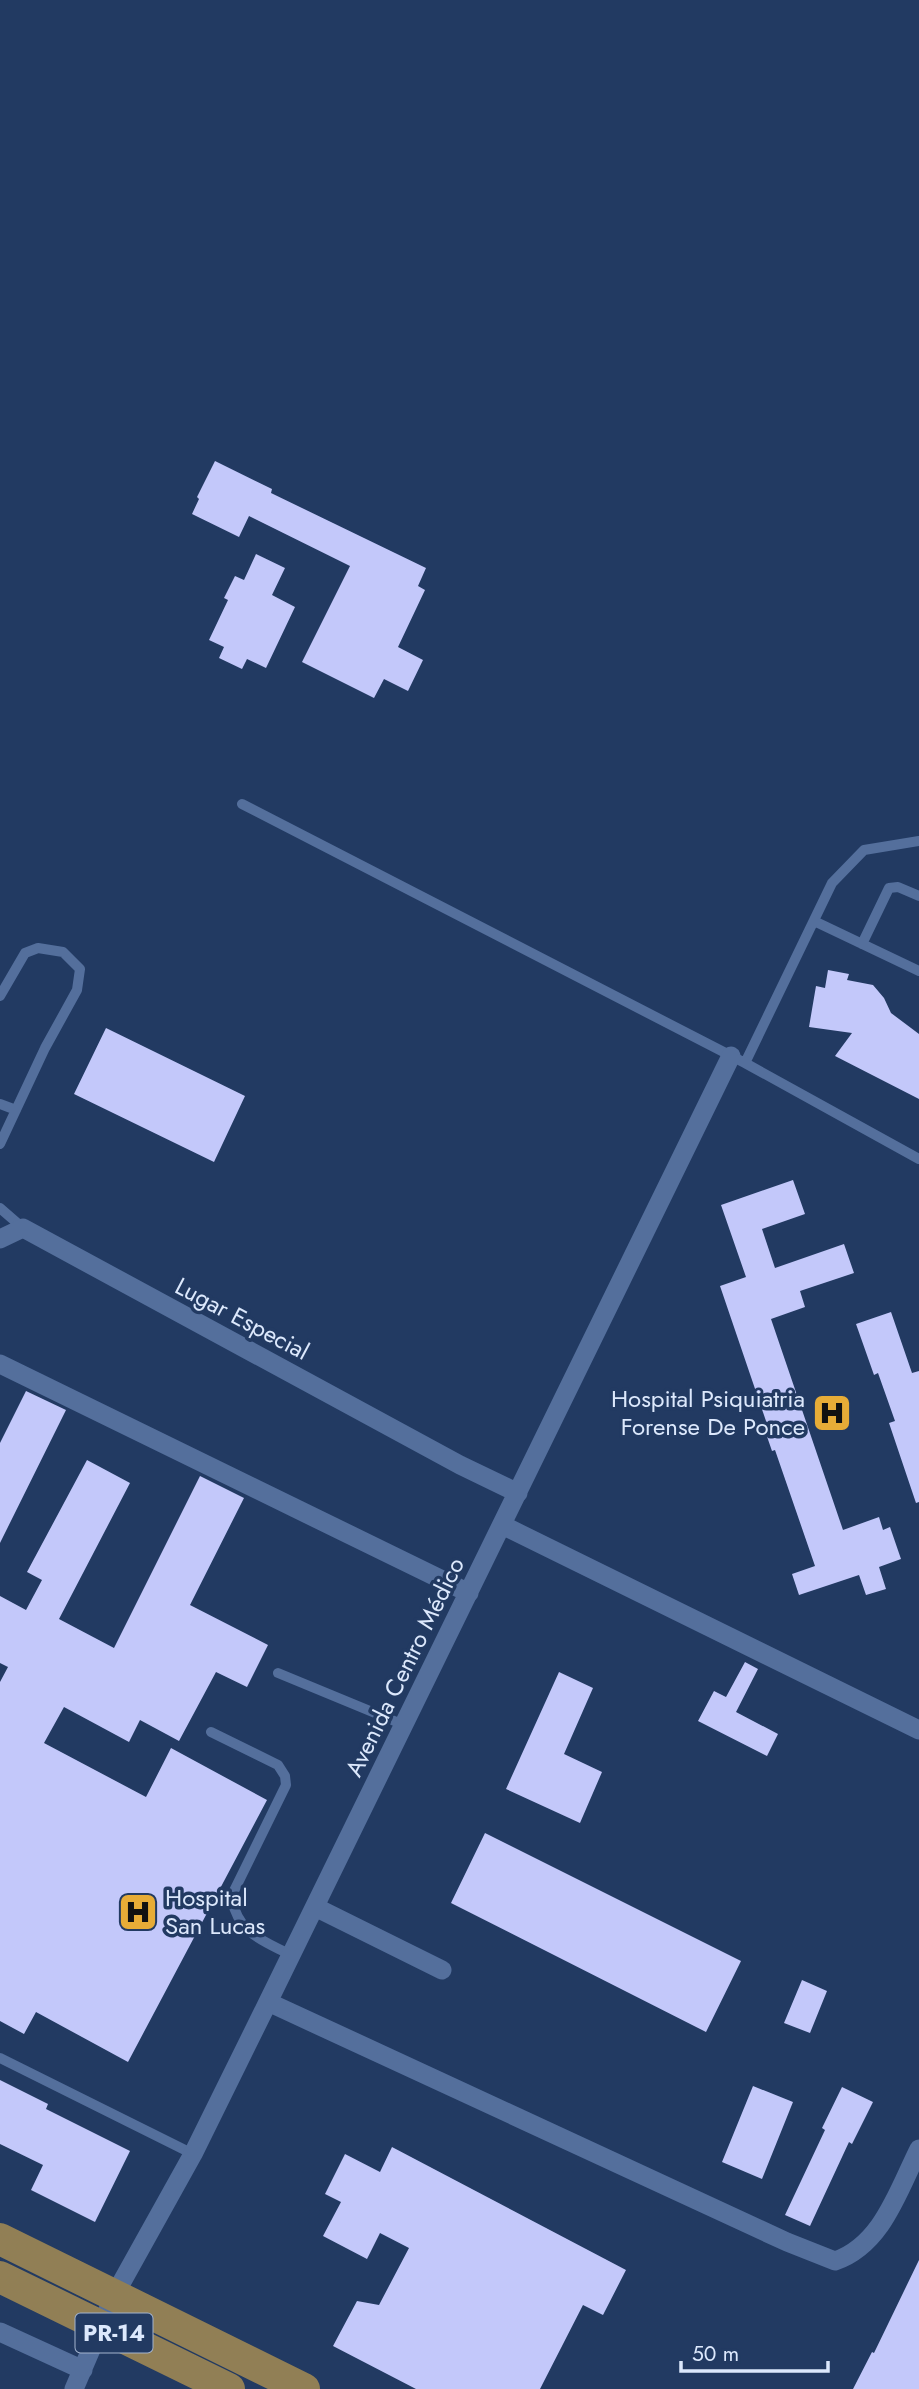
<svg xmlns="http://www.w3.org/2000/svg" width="919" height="2389" font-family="Jost,sans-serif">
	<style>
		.building { fill: #c3c8fa }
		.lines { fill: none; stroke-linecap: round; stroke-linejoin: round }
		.service { stroke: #546f9c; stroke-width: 10 }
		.minor { stroke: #546f9c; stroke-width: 19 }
		.primary { stroke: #917f55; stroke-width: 32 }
		.labels { text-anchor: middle; stroke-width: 7; stroke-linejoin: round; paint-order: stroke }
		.shield { fill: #223a62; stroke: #a4b4ce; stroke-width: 2 }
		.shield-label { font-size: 23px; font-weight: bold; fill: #dce8fc }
		.street-label { font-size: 24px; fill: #dce8fc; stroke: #223a62 }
		.poi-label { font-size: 24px; fill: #dce8fc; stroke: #223a62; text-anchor: end }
	</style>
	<rect width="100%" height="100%" fill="#223a62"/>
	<path class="building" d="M215,461L272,489L271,493L426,568L418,586L425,590L398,647L423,660L408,691L384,679L374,698L302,662L350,566L249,516L239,537L192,514L199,499L197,497Z
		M256,554L285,568L272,595L295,607L266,668L247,659L242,669L219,658L224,647L209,640L228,600L224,598L235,576L244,580Z
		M828,970L849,974L847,980L873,985L884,998L891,1013L919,1034V1099L835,1056L852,1033L809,1027L816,986L825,988Z
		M106,1028L245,1096L214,1162L74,1094Z
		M793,1180L805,1214L762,1229L775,1268L844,1244L854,1273L800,1291L805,1307L771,1319L843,1530L879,1517L883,1530L890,1527L901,1559L879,1567L886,1589L866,1595L859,1575L799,1595L792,1574L815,1566L775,1450L772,1451L763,1425L767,1424L720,1286L746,1277L721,1205Z
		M891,1312L912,1373L919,1371V1502L916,1503L889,1423L895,1421L878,1373L874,1375L856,1324Z
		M26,1391L66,1410L0,1543V1443Z
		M87,1460L130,1483L59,1619L114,1648L200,1476L244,1498L190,1605L268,1645L247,1687L216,1672L179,1741L140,1720L129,1742L64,1707L44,1743L146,1797L171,1748L267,1800L128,2062L36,2012L24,2034L0,2021V1682L8,1667L0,1663V1596L26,1610L42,1580L27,1572Z
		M745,1662L758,1669L736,1712L778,1734L767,1756L698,1721L714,1691L726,1697Z
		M559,1672L593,1688L564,1754L602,1772L580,1823L506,1789Z
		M485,1833L741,1961L706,2032L451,1903Z
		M802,1980L827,1991L810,2033L784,2023Z
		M0,2080L48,2104L46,2109L130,2151L95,2222L31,2190L43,2165L0,2144Z
		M753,2086L793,2102L762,2179L722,2162Z
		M842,2087L873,2102L852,2144L849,2142L810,2226L785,2215L825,2130L822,2128Z
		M392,2147L626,2270L603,2315L583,2305L540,2389H416L333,2346L357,2301L379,2305L409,2248L380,2233L367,2259L323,2236L341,2202L325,2194L345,2154L380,2172Z
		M919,2260V2389H853L872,2352L874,2353Z"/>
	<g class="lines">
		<path class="service" d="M242,804L745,1063L919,1159
			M814,921L919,971
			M862,944L889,888L898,887L919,896
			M0,996L25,953L38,948L63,952L80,969L77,990L45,1048L0,1144
			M745,1063L832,883L864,850L919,841
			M0,1104L16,1110
			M0,1208L23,1228
			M278,1673L404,1725
			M211,1732L278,1765L285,1776L286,1785L231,1897C239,1934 260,1939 291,1955
			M0,2058L193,2154"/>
		<path class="minor" d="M0,1239L23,1228L460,1465L518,1493
			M0,1364L469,1593
			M502,1525L919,1730
			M315,1907L442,1970
			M268,2002L787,2242L835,2261C882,2245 898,2191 919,2149
			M0,2332L83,2370
			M74,2389L114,2296L193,2154L268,2002L731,1056"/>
		<path class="primary" d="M0,2239L304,2389
			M0,2277L229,2389"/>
	</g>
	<defs>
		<g id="hospital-square" transform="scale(2.0125)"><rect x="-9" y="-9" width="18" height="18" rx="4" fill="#e7ac37" stroke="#223a62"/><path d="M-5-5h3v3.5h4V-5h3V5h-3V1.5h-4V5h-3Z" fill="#111"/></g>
	</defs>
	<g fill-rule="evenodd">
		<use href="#hospital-square" x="832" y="1413"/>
		<use href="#hospital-square" x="138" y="1912"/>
	</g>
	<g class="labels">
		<rect class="shield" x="75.5" y="2313.5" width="77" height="39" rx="5"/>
		<g class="shield-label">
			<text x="114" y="2341">PR-14</text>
		</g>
		<g class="street-label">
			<text transform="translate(242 1319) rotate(28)" y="8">Lugar Especial</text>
			<text transform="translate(405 1667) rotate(-64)" y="8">Avenida Centro Médico</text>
		</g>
		<g class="poi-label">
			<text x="805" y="1407">Hospital Psiquiatria<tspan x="805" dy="28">Forense De Ponce</tspan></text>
			<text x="165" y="1906" text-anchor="start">Hospital<tspan x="165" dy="28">San Lucas</tspan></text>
		</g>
	</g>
	<path d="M681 2361v10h147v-10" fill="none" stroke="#dce8fc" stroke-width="3.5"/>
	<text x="692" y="2361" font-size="21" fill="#dce8fc" stroke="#223a62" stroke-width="5" paint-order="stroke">50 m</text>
</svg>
